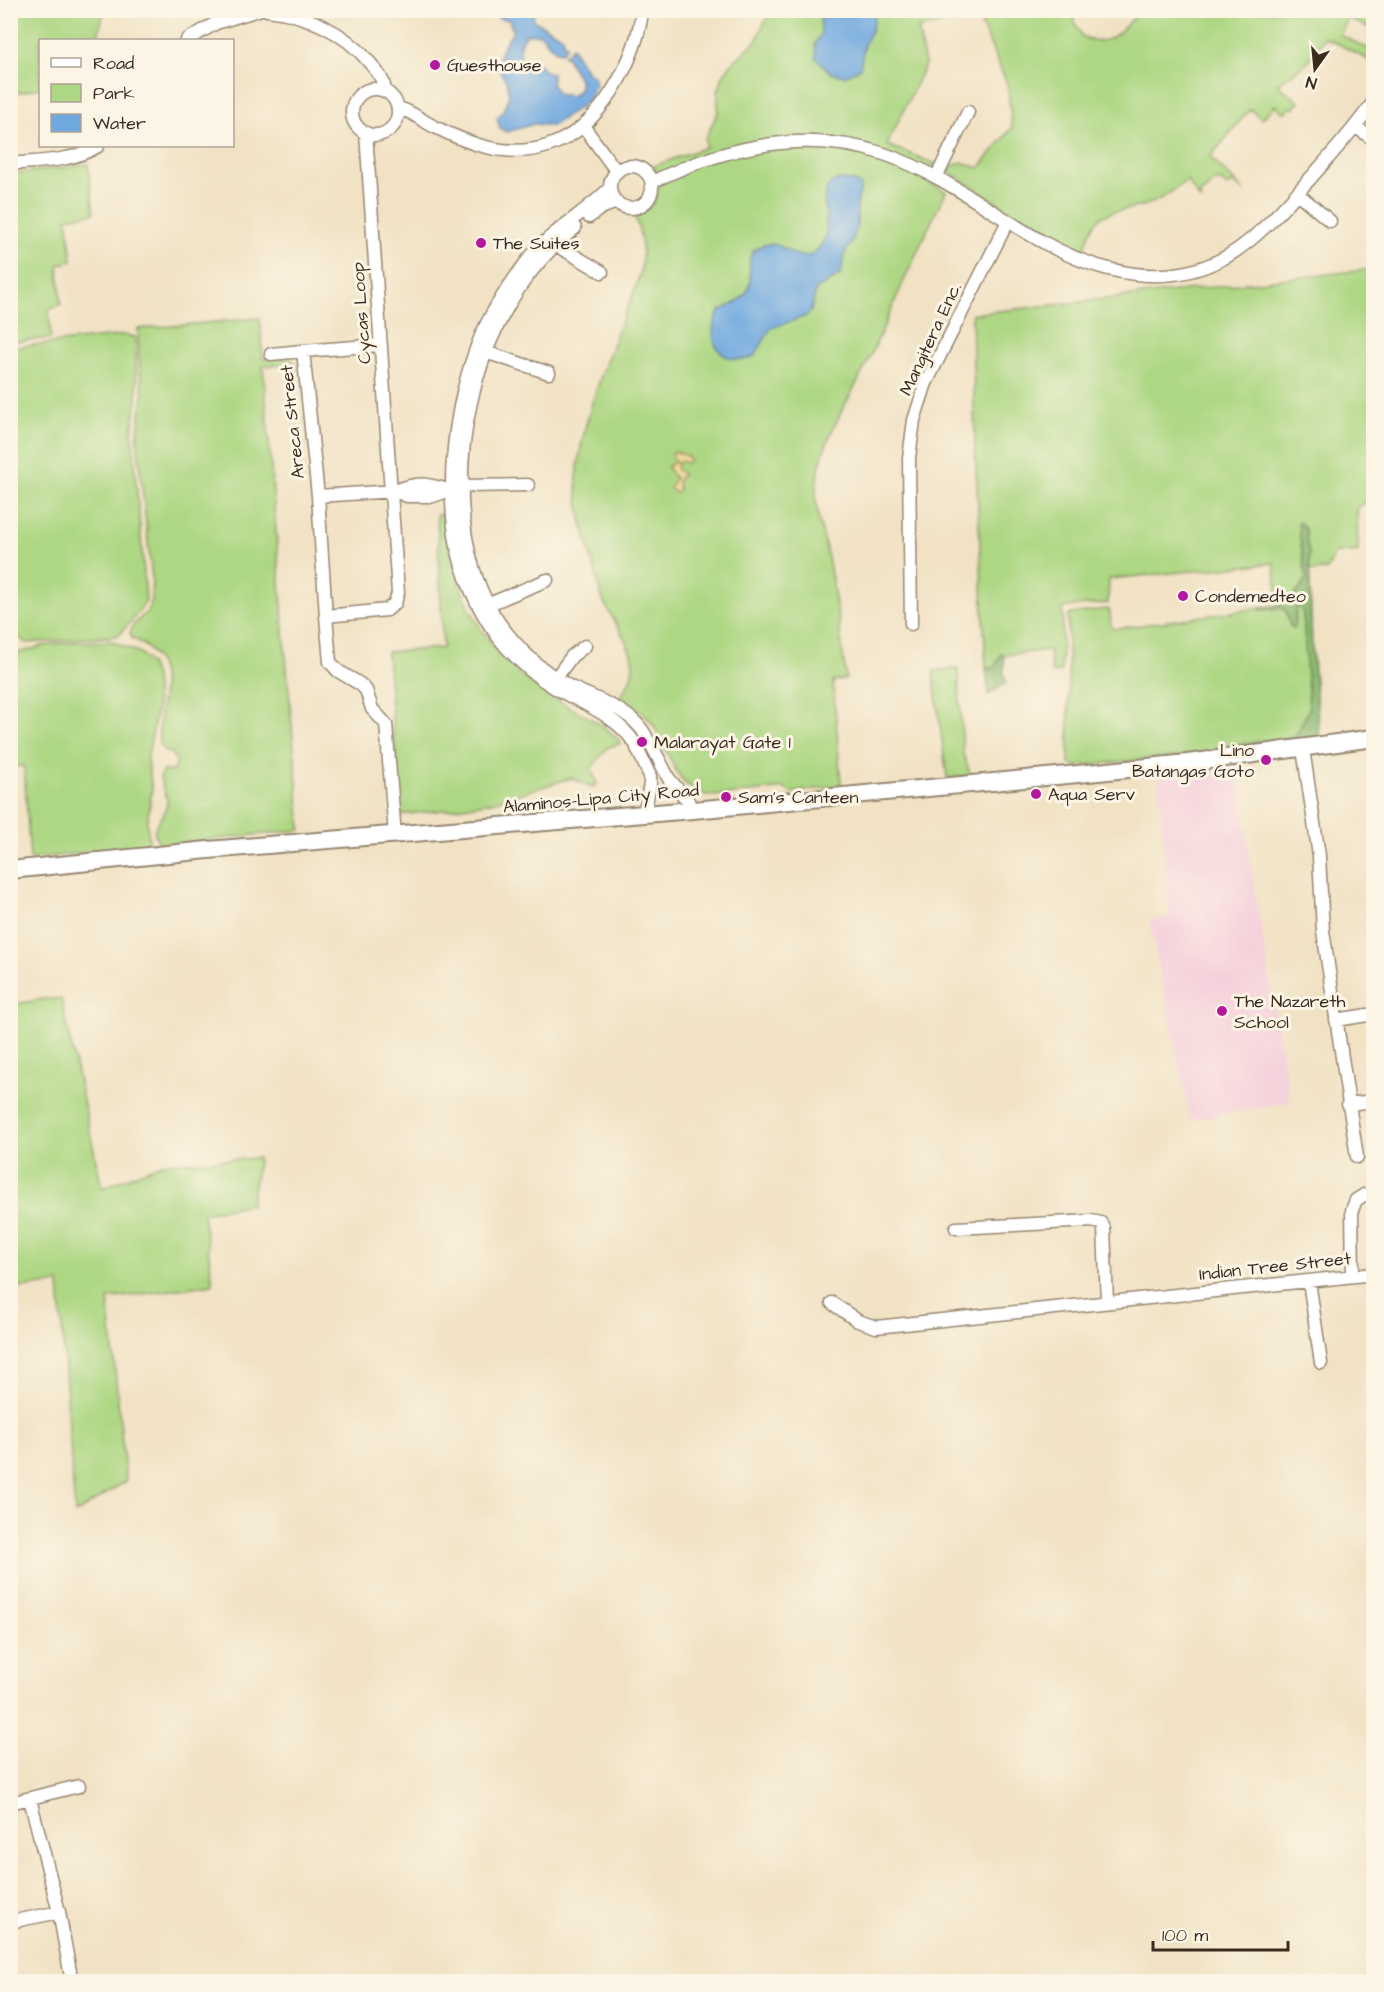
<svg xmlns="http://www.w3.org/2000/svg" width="1384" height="1992" font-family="'Architects Daughter',sans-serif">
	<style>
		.built { fill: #f5cfdb }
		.green { fill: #add783; stroke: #748050; stroke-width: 1.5 }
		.forest { fill: #8ab871; stroke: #627148; stroke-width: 1.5 }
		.sand { fill: #eeda9e; stroke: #94825e; stroke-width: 1.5 }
		.water { fill: #6fa9df; stroke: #556a7e; stroke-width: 1.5 }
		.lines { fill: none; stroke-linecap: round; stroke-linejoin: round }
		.minor-casing { stroke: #968671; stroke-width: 15 }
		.major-casing { stroke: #968671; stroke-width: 20 }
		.minor { stroke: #fff; stroke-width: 12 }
		.major { stroke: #fff; stroke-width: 16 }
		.poi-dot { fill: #b5179e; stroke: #fcf5e5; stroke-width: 2 }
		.labels { text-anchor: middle; stroke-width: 6; stroke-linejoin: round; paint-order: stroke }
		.poi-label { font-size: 18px; fill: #3b2a1e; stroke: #fcf5e5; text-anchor: start }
		.street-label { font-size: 18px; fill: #3b2a1e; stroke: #fcf5e5 }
	</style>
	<rect width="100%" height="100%" fill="#fcf5e5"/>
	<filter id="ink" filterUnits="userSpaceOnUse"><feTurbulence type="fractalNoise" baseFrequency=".0167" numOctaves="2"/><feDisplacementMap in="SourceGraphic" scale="12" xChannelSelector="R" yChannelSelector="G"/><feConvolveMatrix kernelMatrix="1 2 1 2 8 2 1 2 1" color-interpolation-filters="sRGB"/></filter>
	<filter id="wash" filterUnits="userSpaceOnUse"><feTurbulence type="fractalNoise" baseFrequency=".008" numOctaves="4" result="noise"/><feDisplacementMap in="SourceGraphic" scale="24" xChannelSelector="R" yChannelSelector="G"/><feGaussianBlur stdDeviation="1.35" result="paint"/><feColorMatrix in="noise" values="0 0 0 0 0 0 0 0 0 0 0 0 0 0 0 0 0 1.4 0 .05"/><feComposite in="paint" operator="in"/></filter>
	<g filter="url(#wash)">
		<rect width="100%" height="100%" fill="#f1e2c4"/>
		<path class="built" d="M1236,760L1250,861L1290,1102L1191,1120L1149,921L1169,917L1158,771Z"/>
		<path class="green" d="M11,10H104V11L97,40H40V88L11,94Z
			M770,11H1073L1075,23L1082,36C1110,51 1122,28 1140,11H1373V30L1348,18L1340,35L1373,51L1371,61L1325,37L1306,64L1277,84L1299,102L1293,109L1290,107L1284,113L1275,105L1262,119L1250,109L1210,157L1244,191L1233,183L1226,186L1221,181H1216L1200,194L1201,201L1187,180C1173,191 1159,202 1142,206C1106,214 1095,209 1084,250L1051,237L1033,226L948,171L950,167L962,162L979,168L1012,128L1008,86L978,16L918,29L925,65L887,145L936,164L929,182L946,192C918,246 895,302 870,357C850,400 818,442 816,491C815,514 824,536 828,558C836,598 841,638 846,679L833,681L841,785L791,793L784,788C767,789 720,798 706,795C671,786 669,743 649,719C641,710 629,705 618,700C625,690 632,680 633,667C634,647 612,620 604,602C599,591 597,578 594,567C586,537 576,508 577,478C580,431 599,381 615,338C632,291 654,268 635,217C662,203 661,191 654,166L706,147L705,139L718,112V92L723,76L732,63L756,41Z
			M88,164L94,213L67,218L72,261L58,265L61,304L49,310L51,338L11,342V174Z
			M1373,269L1374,456L1372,501L1359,505L1357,511L1358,551L1335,553L1327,570L1310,571C1309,557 1306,544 1306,530L1298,523L1306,578C1303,590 1294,592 1289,602L1279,606L1274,563L1109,579L1108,603L1066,607L1063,609L1061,672L1052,673L1049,650L1004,655L1002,653L994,668H986L975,446L972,314Z
			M260,318L263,359H291L299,367L291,372V369L277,365L263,366L286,659L301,830L161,845C144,824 168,820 167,800C166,793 161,784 160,777L163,771H173L177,763L171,753L166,752L159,744C156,704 181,661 132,638L130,633L134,624L149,610L151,602L152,578L137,440L143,393L139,357L138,329Z
			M124,335L135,337L136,343L137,399L132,432L146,600C142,609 125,629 117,636L27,643L18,637L16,631L10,557L11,350L14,348L25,346Z
			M441,514L444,517C454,595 484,656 553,698C577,713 602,720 621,743L607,748L591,769L597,783L593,787L571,778L496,801L452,809L400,815L387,652L443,648L437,515Z
			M1297,604L1303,612L1309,699V710L1296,735C1276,744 1253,740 1232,746L1230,751L1077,766L1069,764L1068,617L1071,614L1108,609L1110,612L1111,627L1114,629L1260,608L1261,610L1281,608L1295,615Z
			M111,641L140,653L150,664L155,676L157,709L147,760L152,789L147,822L149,845L30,859L24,766L11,767V653C23,655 35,646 48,645C69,641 90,642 111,641Z
			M958,668L963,754L971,776L947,778L933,671Z
			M44,999H61L102,1188L164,1163L258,1158C258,1174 252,1188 251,1204L203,1213L213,1284L108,1299L126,1481L75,1514L59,1283L11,1289V1005Z"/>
		<path class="forest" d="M1298,522C1310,527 1304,541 1309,550L1312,647L1320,742L1230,751L1231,746C1253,740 1276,744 1296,735L1309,710L1303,612L1297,605L1294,628L1290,626L1286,611L1281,608L1260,610V608L1289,603C1294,592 1303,590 1306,578Z
			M1002,653L1004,655V674L1006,683L988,695L986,668H994Z"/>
		<path class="sand" d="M675,451L687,456L690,460L687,463L681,461L677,463V470L683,474L677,481L679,490L675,493L670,488L675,478L667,467L675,462L672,454Z"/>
		<path class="water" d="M495,11H535L533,20L563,37V43L567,46L562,52C549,51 549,41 540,34H527C516,44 518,56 528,65L539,64L545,71L552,74V84L558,94L571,96C592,84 571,73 568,58L564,56L572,47L587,72L594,76L596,84L587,102L552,126L534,124L507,132L500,129L497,119C505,108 512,97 507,84C506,79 502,75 500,71C495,56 504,43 513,32L509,20L498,18Z
			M820,11H876L872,28L864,45L860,68L845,76L831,73L816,58L815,44L821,34Z
			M837,180L854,181L861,186L857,204V226L853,240L844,254L841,274C833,279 826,284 816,289L811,311L806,316L771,328L755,356C721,370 702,339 720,311C729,306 740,302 746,293C757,277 739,253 763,245C786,237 802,277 823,242C835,222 811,192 837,180Z"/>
	</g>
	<g filter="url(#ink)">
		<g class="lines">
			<g class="minor-casing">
				<path id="minor" d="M267,10C306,14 345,32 370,63C377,72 384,79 385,91
					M187,40L216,23L258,10
					M352 112a23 23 0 1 1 46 0a23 23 0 1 1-46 0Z
					M398,108C412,111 422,121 435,127C451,135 469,143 486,147C552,163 595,127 623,72C633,52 640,33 642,10
					M584,127L617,172
					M1356,127L1374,140
					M10,164C41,161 72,162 98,146
					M610 187a21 21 0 1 1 42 0a21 21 0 1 1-42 0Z
					M937,176L968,112
					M652,182C724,147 805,128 884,154C943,174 989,212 1043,242C1098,273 1165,290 1224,258C1254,242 1285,207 1307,182C1331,155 1354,130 1374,101
					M610,188C584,214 551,231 528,260C509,285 490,312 479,341C455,402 444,487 458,551C466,586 484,621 507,648C520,662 535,676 552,686C580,703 615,714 634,742
					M1297,193L1330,221
					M589,217L601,208L617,202
					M575,228C542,254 515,289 497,327C453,416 442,560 511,638C527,657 546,673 567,685C593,699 631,708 646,736
					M549,241L602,272
					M381,345L303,351L318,496L395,491L407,496H433L462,486L528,485
					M479,350L549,373
					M271,354L303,351
					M395,491C417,482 425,483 448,490
					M318,496L326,616L387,610L395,603L398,593L366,133
					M482,607L547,580
					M326,616L330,662L338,671L360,684L366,690L372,709L386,724L395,835
					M911,624L909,458L914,420L926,383L1008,221
					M552,683L572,656L585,646
					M650,742L669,779L688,801L693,810
					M637,748L650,776V784L644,814
					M1303,749L1319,856L1323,931L1357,1157
					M1336,1020L1374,1014
					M1348,1104L1374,1101
					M956,1228L1091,1221L1101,1223L1104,1228L1107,1302
					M1353,1276L1352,1210L1356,1200L1364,1195L1374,1194
					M1309,1281L1321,1363
					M832,1303L858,1321L876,1327L1374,1274
					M30,1799L59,1912L72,1982
					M10,1803L79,1786
					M10,1922L59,1912"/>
			</g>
			<g class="major-casing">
				<path id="major" d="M10,870L208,850L693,810L1078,774L1188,763L1374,738"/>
			</g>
			<use href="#minor" class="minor"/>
			<use href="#major" class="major"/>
		</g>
	</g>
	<g class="poi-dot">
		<circle cx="435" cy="65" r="6"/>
		<circle cx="481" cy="243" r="6"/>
		<circle cx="1183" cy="596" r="6"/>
		<circle cx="642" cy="742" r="6"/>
		<circle cx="1266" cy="760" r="6"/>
		<circle cx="1036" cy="794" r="6"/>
		<circle cx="726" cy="797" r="6"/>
		<circle cx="1222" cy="1011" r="6"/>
	</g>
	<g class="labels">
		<g class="poi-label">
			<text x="447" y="71">Guesthouse</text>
			<text x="493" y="249">The Suites</text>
			<text x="1195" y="602">Condemedteo</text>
			<text x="654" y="748">Malarayat Gate 1</text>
			<text x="1254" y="756" text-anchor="end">Lino<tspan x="1254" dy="21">Batangas Goto</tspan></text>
			<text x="1048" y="800">Aqua Serv</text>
			<text x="738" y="803">Sam's Canteen</text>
			<text x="1234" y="1007">The Nazareth<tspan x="1234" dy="21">School</tspan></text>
		</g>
		<g class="street-label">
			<text transform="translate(361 313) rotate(-94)" y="6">Cycas Loop</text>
			<text transform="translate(930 339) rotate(-65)" y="6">Mangitera Enc.</text>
			<text transform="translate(292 422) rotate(-96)" y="6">Areca Street</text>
			<text transform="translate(601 798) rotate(-5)" y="6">Alaminos-Lipa City Road</text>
			<text transform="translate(1275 1266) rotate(-6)" y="6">Indian Tree Street</text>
		</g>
	</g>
	<rect width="1384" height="1992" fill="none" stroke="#fcf5e5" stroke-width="36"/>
	<rect x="39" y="39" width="195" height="108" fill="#fcf5e5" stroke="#afa495" stroke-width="1.5"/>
	<rect x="51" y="58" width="30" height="9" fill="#ffffff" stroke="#afa495" stroke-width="1.5"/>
	<text x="93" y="69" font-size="18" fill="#3b2a1e">Road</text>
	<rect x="51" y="84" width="30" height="18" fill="#add783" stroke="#afa495" stroke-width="1.5"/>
	<text x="93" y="99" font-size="18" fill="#3b2a1e">Park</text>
	<rect x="51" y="114" width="30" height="18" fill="#6fa9df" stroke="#afa495" stroke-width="1.5"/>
	<text x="93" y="129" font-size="18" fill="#3b2a1e">Water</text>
	<g transform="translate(1315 69) rotate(195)" stroke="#fcf5e5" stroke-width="4.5" paint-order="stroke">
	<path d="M0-4.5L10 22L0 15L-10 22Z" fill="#3b2a1e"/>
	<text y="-9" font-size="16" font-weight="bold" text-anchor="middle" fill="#3b2a1e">N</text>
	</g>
	<path d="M1153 1941v9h135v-9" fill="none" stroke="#3b2a1e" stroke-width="3"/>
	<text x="1162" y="1941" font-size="18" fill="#3b2a1e" stroke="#fcf5e5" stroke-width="4.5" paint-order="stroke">100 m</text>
</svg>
